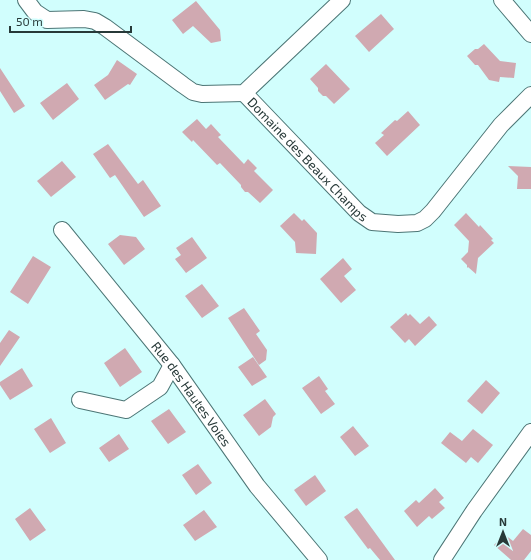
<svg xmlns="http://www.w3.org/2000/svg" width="531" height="560" font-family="'Exo 2',sans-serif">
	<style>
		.building { fill: #d0a9b1 }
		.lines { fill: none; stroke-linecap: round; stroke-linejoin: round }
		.minor-casing { stroke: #4c7575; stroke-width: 18 }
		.minor { stroke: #fff; stroke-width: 16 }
		.labels { text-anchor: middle; stroke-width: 3.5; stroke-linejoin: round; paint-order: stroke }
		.street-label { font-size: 13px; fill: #273938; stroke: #d1fefd }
	</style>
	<rect width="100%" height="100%" fill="#d1fefd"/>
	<path class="building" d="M196,1L220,30L221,41L211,43L193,26L183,34L172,20Z
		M381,14L394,29L369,52L355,36Z
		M484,44L500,61L516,63L514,78L500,77L499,82L489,80L478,65H475L467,56L475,49H478Z
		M117,60L137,74L130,85L128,84L105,100L94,85L108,75Z
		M326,64L350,89L334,104L326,96H323L318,91V88L310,79Z
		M0,68L25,106L14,113L0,91Z
		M67,83L79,99L53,120L40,103Z
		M408,111L420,125L387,156L375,143L384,135L381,133L395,120L397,121Z
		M197,119L206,129L211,124L221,135L218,137L244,164L248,159L257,168L254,171L273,190L260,203L248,192H245L241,187V185L220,163L217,165L193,140L192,142L182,132Z
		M108,144L138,184L143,180L161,206L144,217L115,175L110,178L93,154Z
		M62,161L76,177L51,197L37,181Z
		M508,166L531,167V189H517L518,176Z
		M294,213L302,221L304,219L317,233L316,254L296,253L295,242L280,226Z
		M466,213L479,227L480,225L493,239L491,240L494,243L478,258L476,274L468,267L467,268V265L461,259L468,252L469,241L454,225Z
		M120,235L136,237L145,249L124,265L108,244Z
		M192,237L207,258L186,273L175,259L181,255L176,248Z
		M33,256L51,267L28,304L10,292Z
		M343,258L352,269L344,276L356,290L341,303L320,279Z
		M202,284L219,306L202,318L185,296Z
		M244,308L260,331L256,334L267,350L266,360L259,365L228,318Z
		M406,313L408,316L410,314L420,324L429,316L437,325L415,346L409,339L405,343L390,327Z
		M9,330L20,337L0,366V343Z
		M125,348L142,372L120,387L104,363Z
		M253,357L267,377L252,386L238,367Z
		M22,368L33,386L10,400L0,385V382Z
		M319,376L328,389L325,391L335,404L321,414L302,388Z
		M486,380L500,393L482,414L467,401Z
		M265,399L276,414L273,417L271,427L259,436L243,415Z
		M169,409L186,432L168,444L151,421Z
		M51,418L66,443L50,453L34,429Z
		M353,426L369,446L355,456L340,437Z
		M473,429L493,445L478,463L471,457L466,463L441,443L450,432L462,441Z
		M119,434L129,449L109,462L99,448Z
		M198,464L212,483L196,495L182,475Z
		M315,475L326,491L306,506L294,490Z
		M435,488L444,498L439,502L445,508L432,519L429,516L417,527L404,511L416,500L419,503Z
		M30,508L46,530L30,541L15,519Z
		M357,508L395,560H380L370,548L368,549L344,517Z
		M204,510L217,527L195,541L183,525Z
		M523,529L531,535V551L524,560H511L494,545L504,534L513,541Z"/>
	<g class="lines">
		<g class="minor-casing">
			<g id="minor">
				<path d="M26,0L35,12L47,20L84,19L95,21L105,27L183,85L193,92L202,94L244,93L342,0"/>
				<path d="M502,0L531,34"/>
				<path id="s1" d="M244,93L359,213L372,222L398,224L417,223L425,219L433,211L501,125L531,95"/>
				<path id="s2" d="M62,230L172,365L257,486L319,560"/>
				<path d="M80,400L126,410L160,387L172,365"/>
				<path d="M442,560L474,511L531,432"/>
			</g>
		</g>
		<use href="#minor" class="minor"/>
	</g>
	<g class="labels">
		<g class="street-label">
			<text dy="5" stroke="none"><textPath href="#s1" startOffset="92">Domaine des Beaux Champs</textPath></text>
			<text dy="5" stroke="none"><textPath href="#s2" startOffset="209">Rue des Hautes Voies</textPath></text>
		</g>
	</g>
	<g transform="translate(503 532)" stroke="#d1fefd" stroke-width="3" paint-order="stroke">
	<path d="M0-3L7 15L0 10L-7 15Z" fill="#273938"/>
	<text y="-6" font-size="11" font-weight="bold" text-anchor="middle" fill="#273938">N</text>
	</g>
	<path d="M10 26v6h121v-6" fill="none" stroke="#273938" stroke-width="2"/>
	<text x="16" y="26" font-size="12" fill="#273938" stroke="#d1fefd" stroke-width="3" paint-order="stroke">50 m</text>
</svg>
